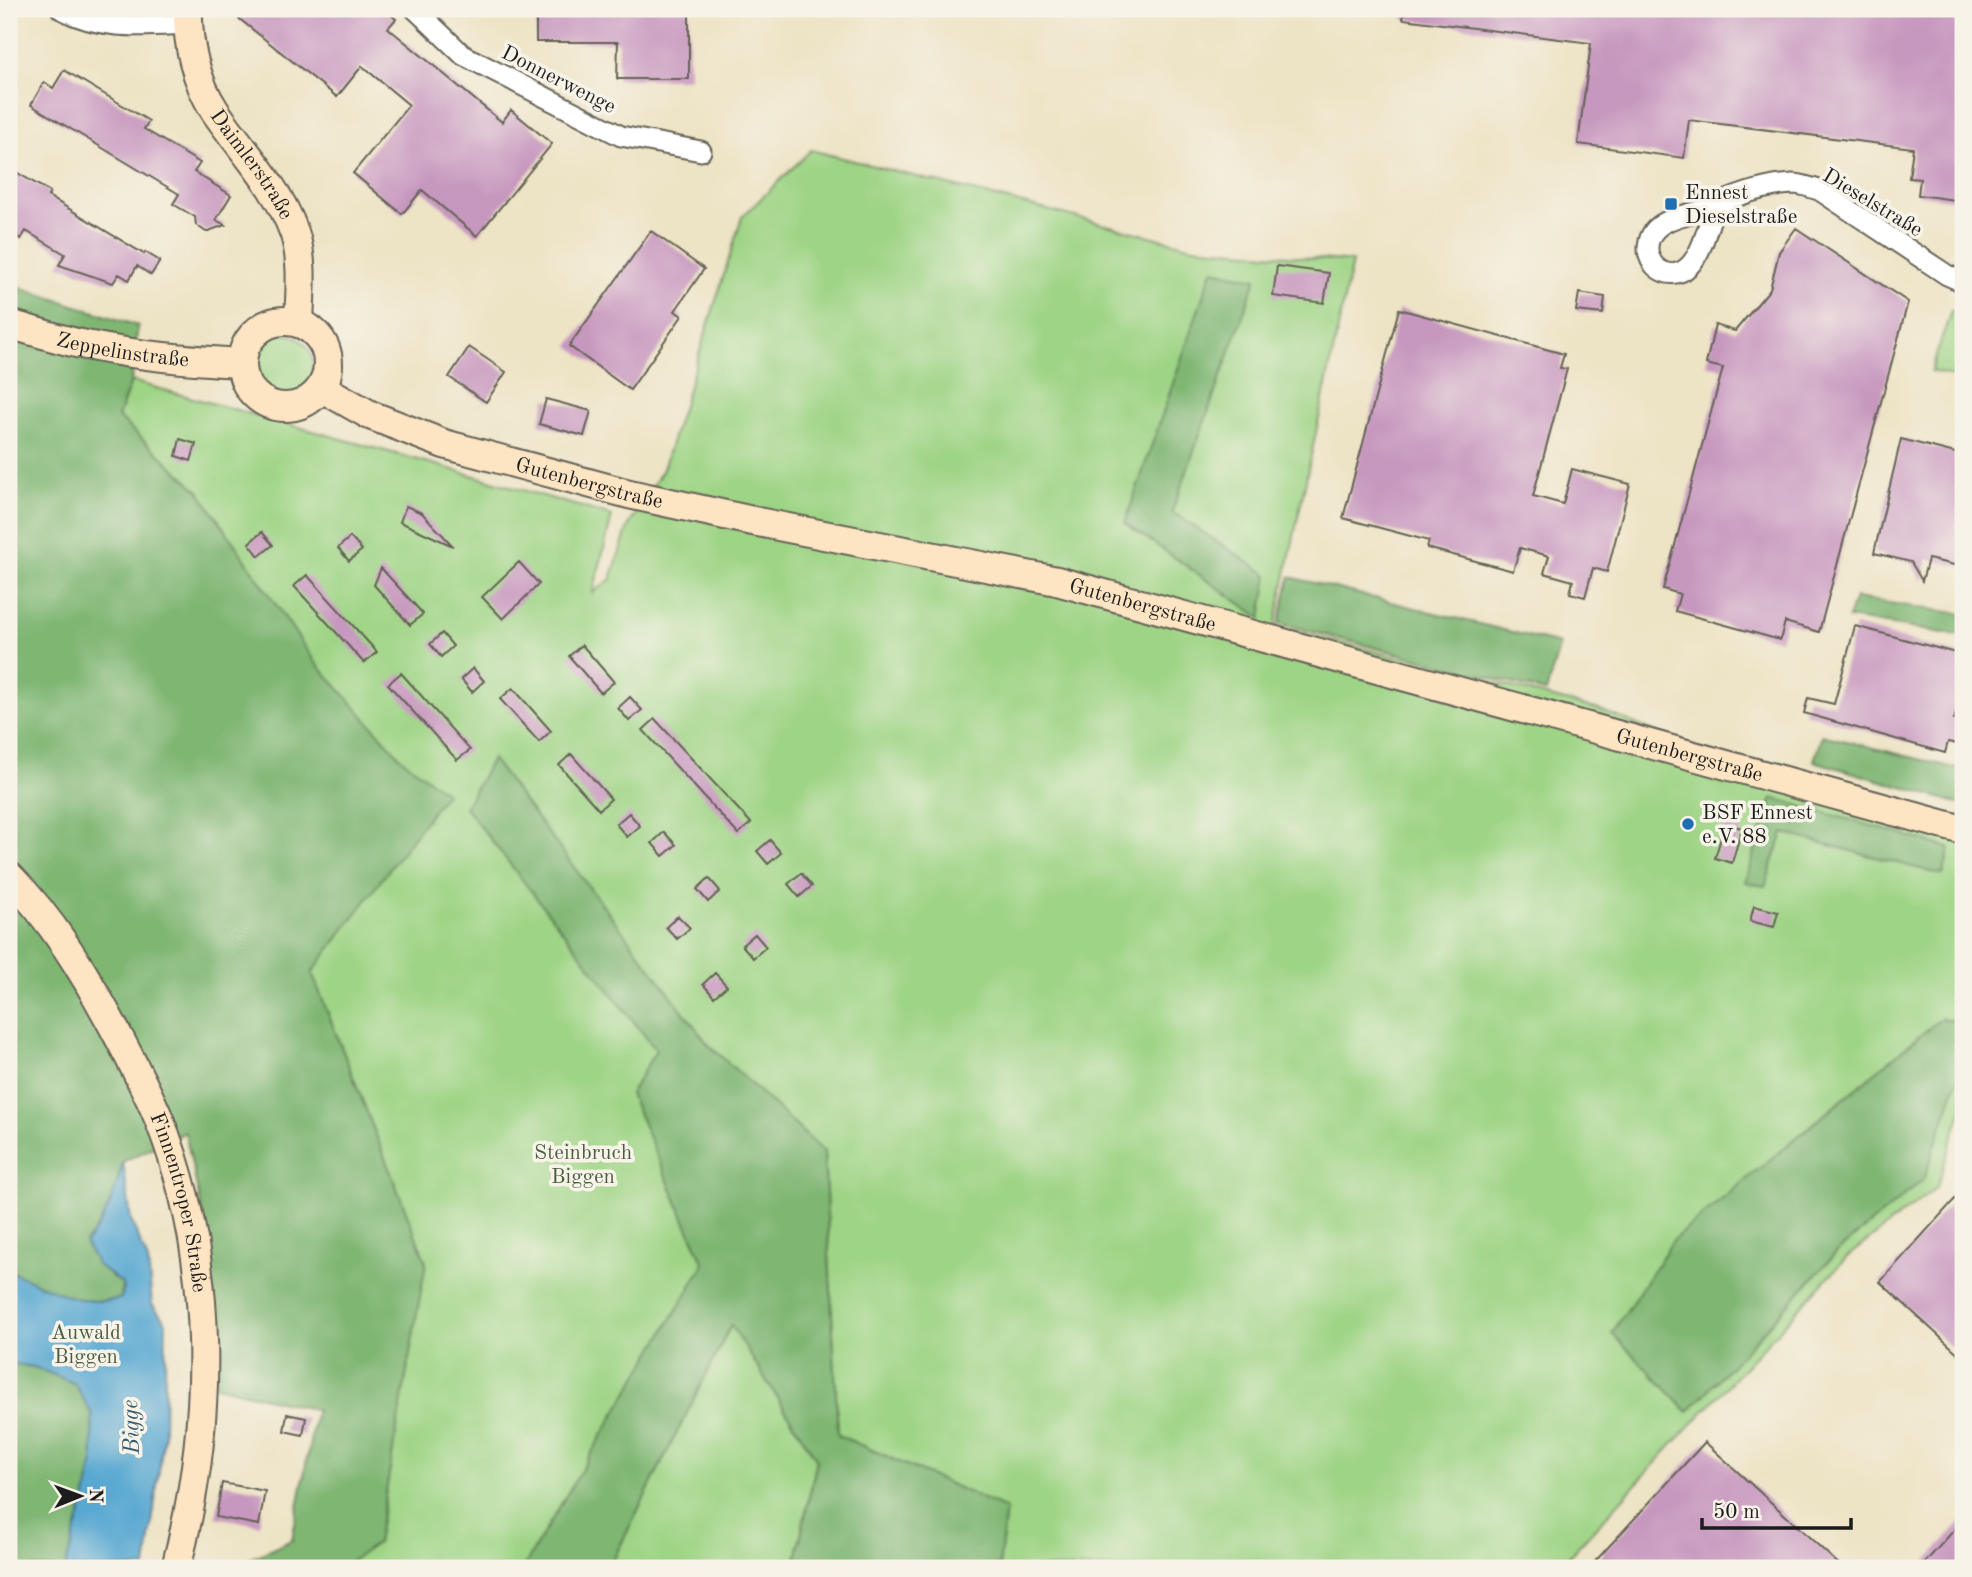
<svg xmlns="http://www.w3.org/2000/svg" width="1972" height="1577" font-family="'Old Standard TT',serif">
	<style>
		.green { fill: #9ed485; stroke: #5d7850; stroke-width: 2 }
		.forest { fill: #7eb672; stroke: #4d6947; stroke-width: 2 }
		.water { fill: #58a8d2; stroke: #3a6277; stroke-width: 2 }
		.building { fill: #c798bf }
		.lines { fill: none; stroke-linecap: round; stroke-linejoin: round }
		.minor-casing { stroke: #656257; stroke-width: 23 }
		.secondary-casing { stroke: #656257; stroke-width: 32 }
		.minor { stroke: #fff; stroke-width: 19 }
		.secondary { stroke: #fde5c4; stroke-width: 28 }
		.poi-dot { fill: #1f6fb2; stroke: #f7f3e8; stroke-width: 2.5 }
		.labels { text-anchor: middle; stroke-width: 7; stroke-linejoin: round; paint-order: stroke }
		.street-label { font-size: 21px; fill: #1c1c1c; stroke: #f7f3e8 }
		.poi-label { font-size: 21px; fill: #1c1c1c; stroke: #f7f3e8; text-anchor: start }
		.park-label { font-size: 21px; fill: #4a5c41; stroke: #f7f3e8 }
		.water-label { font-size: 23px; font-style: italic; fill: #375b6e; stroke: #f7f3e8 }
	</style>
	<rect width="100%" height="100%" fill="#f7f3e8"/>
	<filter id="ink" filterUnits="userSpaceOnUse"><feTurbulence type="fractalNoise" baseFrequency=".0143" numOctaves="2"/><feDisplacementMap in="SourceGraphic" scale="14" xChannelSelector="R" yChannelSelector="G"/><feConvolveMatrix kernelMatrix="1 2 1 2 8 2 1 2 1" color-interpolation-filters="sRGB"/></filter>
	<filter id="wash" filterUnits="userSpaceOnUse"><feTurbulence type="fractalNoise" baseFrequency=".00686" numOctaves="4" result="noise"/><feDisplacementMap in="SourceGraphic" scale="28" xChannelSelector="R" yChannelSelector="G"/><feGaussianBlur stdDeviation="1.57" result="paint"/><feColorMatrix in="noise" values="0 0 0 0 0 0 0 0 0 0 0 0 0 0 0 0 0 1.4 0 .05"/><feComposite in="paint" operator="in"/></filter>
	<g filter="url(#wash)">
		<rect width="100%" height="100%" fill="#ede3c5"/>
		<path class="green" d="M811,150L1193,247L1352,262L1275,626L1600,710L1769,777L1963,838V1105L1937,1187L1847,1257L1558,1568H999L1006,1509L838,1435L824,1152L598,1568H293L396,1186L312,973L339,936L9,400L213,514L198,490L118,417L131,381L447,468L612,516L593,593L611,579L628,527L663,469L742,217Z
			M1951,311L1963,314V379L1931,371Z
			M251 365a31 31 0 1 1 62 0a31 31 0 1 1-62 0Z
			M731,1324L817,1460L794,1568H609Z"/>
		<path class="forest" d="M1212,270L1256,279L1172,512L1268,575L1261,618L1125,523Z
			M9,284L138,326L131,381L118,417L198,490L315,662L402,759L446,793L312,973L426,1262L377,1543L342,1568H230L292,1540L316,1410L216,1386L211,1253L185,1132L124,1161C115,1193 107,1219 85,1243L113,1278L122,1283L121,1298C83,1310 43,1286 9,1271Z
			M1290,577L1560,644L1546,692L1279,623Z
			M1855,598L1963,614V636L1848,618Z
			M1822,735L1963,770V805L1814,761Z
			M492,759L708,1044L824,1152L838,1435L1006,1509L999,1568H794L817,1460L731,1325L609,1568H523L704,1264L630,1094L656,1050L465,807Z
			M1772,798L1950,848L1943,875L1783,833L1765,886L1745,882Z
			M1941,1018L1963,1023V1063L1924,1179L1838,1251L1688,1412L1612,1333L1674,1239Z
			M9,1363L34,1367L74,1383L92,1414L93,1461L86,1497L65,1568H9Z"/>
		<path class="water" d="M123,1161L131,1220L148,1261L152,1304L166,1322L164,1434L146,1568H65L86,1497L93,1461L92,1414L74,1383L34,1367L9,1363V1271C43,1285 83,1310 121,1298L123,1291L122,1283L97,1265L85,1243C107,1219 115,1193 123,1161Z"/>
		<g id="blocks">
			<path class="building" d="M227,9H383L396,19L388,28L502,122L511,110L552,144L477,236L422,190L402,214L353,173L409,105L362,66L337,97Z
				M536,9H689V79H617L618,42H536Z
				M1404,9H1963V201L1918,195L1920,179L1909,178L1913,148L1689,120L1684,158L1578,144L1591,43L1403,19Z
				M64,70L149,121L144,129L200,163L194,172L231,195L216,220L225,225L206,232L196,225L195,217L173,204L179,194L31,105L44,82L53,88Z
				M9,168L50,192L48,196L144,254L145,252L160,261L151,275L137,266L129,280L119,274L113,283L59,265L65,254L26,231L21,239L9,231Z
				M1796,228L1908,302L1819,632L1785,622L1780,640L1675,611L1680,594L1663,589L1723,368L1706,364L1715,325L1735,331L1770,289L1779,252Z
				M651,231L704,269L675,311L682,316L630,390L569,346Z
				M1277,266L1329,273L1324,303L1273,296Z
				M1579,293L1605,297L1603,314L1576,311Z
				M1399,309L1564,354L1560,368L1567,369L1533,496L1563,504L1572,469L1630,484L1607,572L1593,568L1585,597L1570,593L1573,581L1544,573L1549,556L1520,548L1513,571L1427,548L1429,541L1343,518Z
				M469,347L506,372L486,402L449,377Z
				M546,399L591,411L584,436L539,424Z
				M180,439L196,444L191,461L176,456Z
				M1901,439L1963,455V567L1928,559L1922,581L1911,562L1874,553Z
				M406,506L422,513L453,546L400,522Z
				M262,532L273,545L259,556L249,543Z
				M350,537L362,550L349,561L338,548Z
				M519,562L539,584L503,619L482,597Z
				M381,568L423,614L410,625L374,585Z
				M307,575L377,652L364,663L294,586Z
				M1855,626L1963,655V687L1954,720L1963,723L1957,744L1948,742L1945,753L1804,713L1808,698L1834,704Z
				M442,633L453,646L441,657L430,644Z
				M582,645L614,682L601,693L569,656Z
				M473,668L484,681L472,692L461,679Z
				M401,673L470,750L457,760L388,684Z
				M513,688L551,731L539,742L500,699Z
				M630,697L642,710L629,721L618,708Z
				M655,719L751,823L738,834L643,730Z
				M571,754L611,799L599,810L559,765Z
				M629,813L640,826L627,837L616,824Z
				M1725,824L1742,828L1732,863L1715,858Z
				M664,832L676,845L663,856L652,843Z
				M770,840L781,853L768,864L757,851Z
				M801,873L812,886L799,897L788,884Z
				M709,878L720,891L708,902L697,889Z
				M1754,906L1778,912L1774,927L1750,921Z
				M678,916L690,928L677,939L666,927Z
				M755,934L766,947L753,958L742,945Z
				M715,973L727,986L714,997L703,984Z
				M1963,1190V1358L1880,1282Z
				M287,1414L306,1418L303,1435L284,1431Z
				M1705,1442L1843,1568H1589Z
				M222,1483L265,1491L259,1525L216,1517Z
				M1963,1520V1568H1920Z"/>
		</g>
	</g>
	<g filter="url(#ink)">
		<use href="#blocks" fill-opacity="0" stroke="#656257" stroke-width="2"/>
		<g class="lines">
			<g class="minor-casing">
				<path id="minor" d="M61,9C102,31 143,26 188,24
					M415,9L463,55L621,136L701,151
					M1715,206C1708,224 1703,252 1689,266C1669,286 1640,263 1650,238C1658,217 1692,214 1711,208C1719,205 1727,200 1735,197C1754,190 1773,185 1793,184C1802,184 1811,188 1819,190L1947,275L1963,282"/>
			</g>
			<g class="secondary-casing">
				<g id="secondary">
					<path id="s1" d="M188,9C187,43 196,82 215,111C242,151 277,185 294,232C304,261 300,293 299,323"/>
					<circle cx="285" cy="364" r="43"/>
					<path id="s2" d="M9,324C34,331 60,340 86,345C138,356 189,360 241,363"/>
					<path id="s3" d="M322,388L370,415L444,444L629,494L748,520L1057,581L1963,830"/>
					<path id="s4" d="M9,876C53,920 85,974 114,1028C130,1058 146,1088 159,1119C216,1262 214,1421 176,1568"/>
				</g>
			</g>
			<use href="#minor" class="minor"/>
			<use href="#secondary" class="secondary"/>
		</g>
	</g>
	<g class="poi-dot">
		<rect x="1664" y="197" width="14" height="14" rx="3.5"/>
		<circle cx="1688" cy="824" r="7"/>
	</g>
	<g class="labels">
		<g class="street-label">
			<text transform="translate(559 79) rotate(27)" y="7">Donnerwenge</text>
			<text dy="7" stroke="none"><textPath href="#s1" startOffset="172">Daimlerstraße</textPath></text>
			<text transform="translate(1873 202) rotate(31)" y="7">Dieselstraße</text>
			<text dy="7" stroke="none"><textPath href="#s2" startOffset="117">Zeppelinstraße</textPath></text>
			<text dy="7" stroke="none"><textPath href="#s3" startOffset="285">Gutenbergstraße</textPath></text>
			<text dy="7" stroke="none"><textPath href="#s3" startOffset="852">Gutenbergstraße</textPath></text>
			<text dy="7" stroke="none"><textPath href="#s3" startOffset="1419">Gutenbergstraße</textPath></text>
			<text dy="7" stroke="none"><textPath href="#s4" startOffset="373">Finnentroper Straße</textPath></text>
		</g>
		<g class="poi-label">
			<text x="1685" y="199">Ennest<tspan x="1685" dy="24">Dieselstraße</tspan></text>
			<text x="1702" y="819">BSF Ennest<tspan x="1702" dy="24">e.V. 88</tspan></text>
		</g>
		<g class="park-label">
			<text x="583" y="1159">Steinbruch<tspan x="583" dy="24">Biggen</tspan></text>
			<text x="86" y="1339">Auwald<tspan x="86" dy="24">Biggen</tspan></text>
		</g>
		<g class="water-label">
			<text transform="translate(130 1427) rotate(-92)" y="8">Bigge</text>
		</g>
	</g>
	<rect width="1972" height="1577" fill="none" stroke="#f7f3e8" stroke-width="35"/>
	<g transform="translate(80 1496) rotate(89)" stroke="#f7f3e8" stroke-width="5" paint-order="stroke">
	<path d="M0-5L12 26L0 18L-12 26Z" fill="#1c1c1c"/>
	<text y="-10" font-size="19" font-weight="bold" text-anchor="middle" fill="#1c1c1c">N</text>
	</g>
	<path d="M1702 1518v10h149v-10" fill="none" stroke="#1c1c1c" stroke-width="3.5"/>
	<text x="1713" y="1518" font-size="21" fill="#1c1c1c" stroke="#f7f3e8" stroke-width="5" paint-order="stroke">50 m</text>
</svg>
